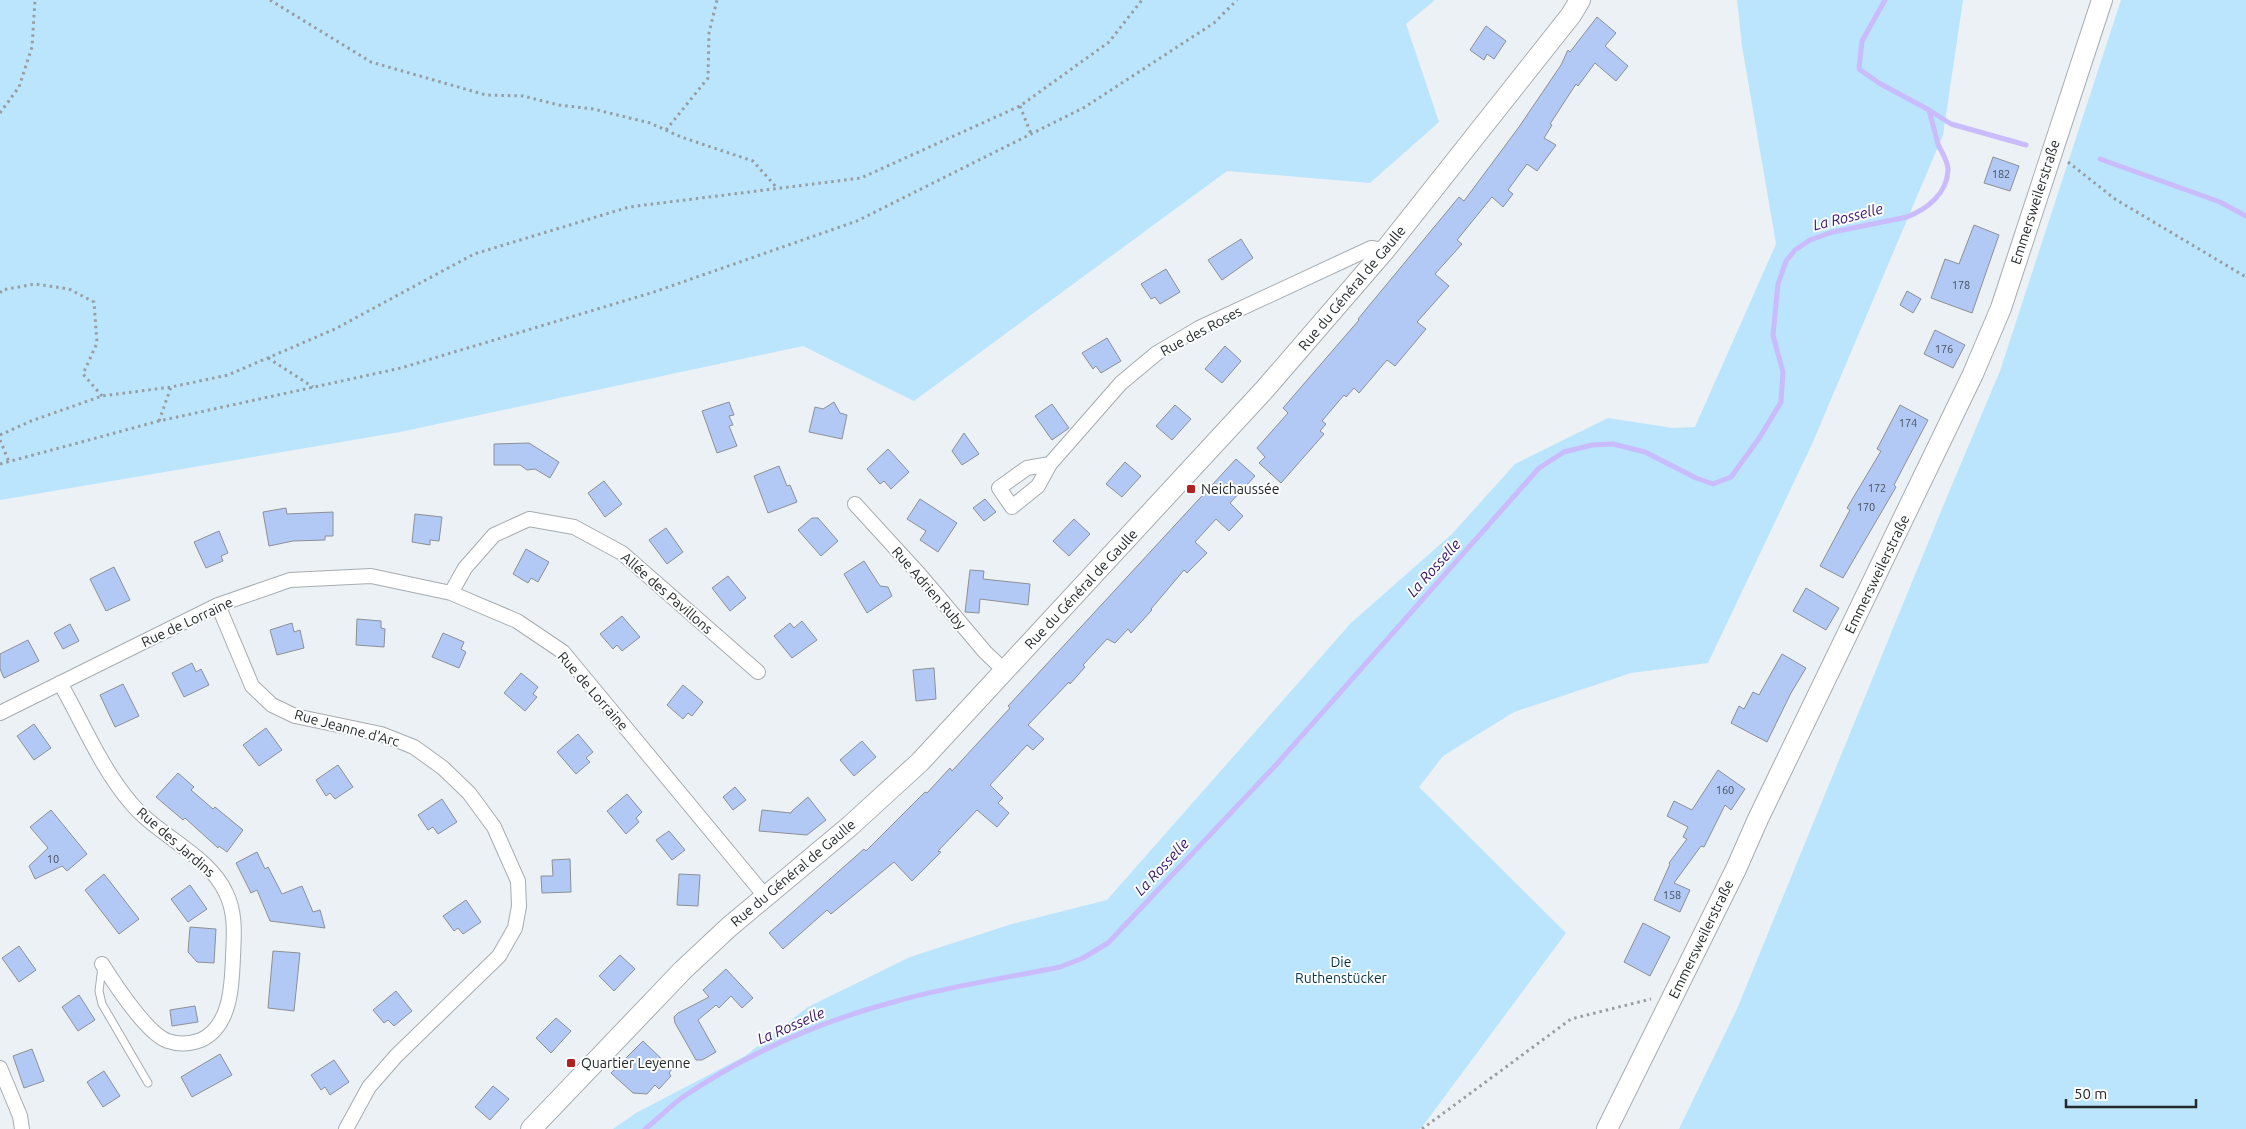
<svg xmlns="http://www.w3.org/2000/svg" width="2246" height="1129" font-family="Ubuntu,sans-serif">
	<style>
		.green { fill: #bae5fd }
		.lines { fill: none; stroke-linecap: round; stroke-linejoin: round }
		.stream { stroke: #cabbfc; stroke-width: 5 }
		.building { fill: #b2c9f6; stroke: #8d9095 }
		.lane-casing { stroke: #a6acb0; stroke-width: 9 }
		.street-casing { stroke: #a6acb0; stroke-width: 16 }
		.secondary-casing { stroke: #a6acb0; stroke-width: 22 }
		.path { stroke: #989da0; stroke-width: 3; stroke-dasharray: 2.5 4; stroke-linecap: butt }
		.lane { stroke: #fff; stroke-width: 7 }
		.street { stroke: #fff; stroke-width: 14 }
		.secondary { stroke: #fff; stroke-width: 20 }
		.poi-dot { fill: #b22120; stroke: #fcfefe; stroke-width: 2 }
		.labels { text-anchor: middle; stroke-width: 4; stroke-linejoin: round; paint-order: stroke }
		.number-label { font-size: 11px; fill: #48505c }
		.street-label { font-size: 14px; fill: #252829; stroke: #fcfefe }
		.poi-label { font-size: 14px; fill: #252829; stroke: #fcfefe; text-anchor: start }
		.park-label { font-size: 14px; fill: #063346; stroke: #fcfefe }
		.water-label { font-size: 15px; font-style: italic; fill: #38146e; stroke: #fcfefe }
	</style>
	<rect width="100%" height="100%" fill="#ebf1f5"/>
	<path class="green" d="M0,0H1435L1406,24L1439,122L1370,183L1227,171L914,401L803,346L400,432L0,500Z
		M1737,0H1963L1943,135L1812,444L1708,663L1631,673L1514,712L1443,756L1419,787L1566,933L1422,1127L1419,1129H613L636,1113L745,1056L808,1007L910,957L1012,924L1107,900L1351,623L1452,534L1515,464L1608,418L1673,428L1695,427L1776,244L1742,46Z
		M2121,0H2246V1129H1679L1737,1009L1944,504L2000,371Z"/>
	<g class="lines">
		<path class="stream" d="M1929,110L1951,124L2026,145
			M2100,159L2220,202L2246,216
			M645,1129C658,1119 670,1106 683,1097C748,1053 821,1021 897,1001C950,986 1006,978 1060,967L1083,958L1108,943L1275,766L1539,468L1564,452L1592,445L1613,444L1645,452L1696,478L1713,484L1731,477L1760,437L1781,402L1783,372L1773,335L1778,284L1786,261L1795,250L1810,240L1833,232L1907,217C1927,209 1947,194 1948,170C1948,160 1941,152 1938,144C1935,133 1932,121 1929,110L1879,83L1859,69L1862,41L1885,0"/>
	</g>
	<path class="building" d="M1597,17L1616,33L1605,46L1628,66L1616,81L1595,63L1578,86L1576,84L1550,124L1552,125L1544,138L1556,145L1537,171L1527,164L1508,190L1513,194L1503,207L1492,197L1457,240L1462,244L1435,274L1449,286L1417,322L1426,329L1395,366L1387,360L1359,393L1354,388L1346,397L1344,395L1322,421L1326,424L1320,431L1324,434L1281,483L1259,463L1265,457L1257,448L1288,413L1283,408L1359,320L1358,319L1459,197L1464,201L1519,127L1561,65L1568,50L1570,52Z
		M1486,26L1506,41L1494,59L1487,54L1484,60L1470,50Z
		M1993,157L2019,166L2010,191L1984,183Z
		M1974,225L1999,235L1972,313L1931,298L1945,259L1959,264Z
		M1241,239L1253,258L1222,280L1208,260Z
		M1166,269L1180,292L1160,304L1155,297L1151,299L1141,284Z
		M1907,291L1921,299L1913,313L1900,305Z
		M1935,330L1965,345L1953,368L1924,354Z
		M1107,338L1121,361L1101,373L1096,366L1093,369L1082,353Z
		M1225,346L1241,361L1222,383L1205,369Z
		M729,402L734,415L729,416L733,425L729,426L737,446L717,453L702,411Z
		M834,402L840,413L847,415L842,439L809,432L815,407L823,409Z
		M1052,404L1069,428L1052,440L1035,416Z
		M1175,405L1191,419L1172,440L1156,426Z
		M1900,405L1928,420L1894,485L1896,487L1843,578L1820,566L1850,510L1847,508L1881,451L1877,449Z
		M964,433L979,454L962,465L952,451Z
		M529,443L559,462L550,478L535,469L527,470L520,465H494V444Z
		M888,449L909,472L891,489L884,481L880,484L867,469Z
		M1236,459L1255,476L1230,503L1243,516L1229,531L1216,519L1195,542L1207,553L1187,573L1184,570L1151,609L1152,610L1131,633L1128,629L1115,643L1107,639L1083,665L1085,667L1070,684L1069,682L1028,725L1044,739L1033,750L1027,745L990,785L1003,798L998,803L1009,813L997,827L977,810L938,851L941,852L912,881L894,862L831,914L827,910L783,949L769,933L864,849L866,851L925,792L927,793L950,768L952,771L1010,708L1008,706Z
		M1125,462L1141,476L1122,497L1106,484Z
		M779,466L787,486L790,485L797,502L768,513L754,476Z
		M604,481L622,504L605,517L588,493Z
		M920,499L957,523L938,552L920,540L926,531L907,519Z
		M985,499L996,512L984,521L973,508Z
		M286,508L287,514L333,512V536H325V540L293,541L269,546L263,512Z
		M415,514L442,517L439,541L430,540V545L412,542Z
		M812,518H818L838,541L821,556L798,530Z
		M1074,519L1090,534L1069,556L1053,541Z
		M666,528L683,552L667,564L649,540Z
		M219,531L228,553L221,556L223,561L206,568L194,542Z
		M526,549L549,562L538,582L531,578L528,583L513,574Z
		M864,561L880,586L888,587L892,596L867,613L844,574Z
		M114,567L130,600L106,611L90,579Z
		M970,570L984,571L983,579L1030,584L1028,605L980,599L979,613L965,612Z
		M728,576L746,598L730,611L712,588Z
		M1806,588L1839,608L1826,630L1793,611Z
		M622,616L640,637L622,651L617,645L613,649L600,634Z
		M357,619L381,621V628L385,629L384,647L356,645Z
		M802,621L817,640L792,658L774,636L790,623L794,628Z
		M292,623L294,632L300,630L304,648L277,655L270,630Z
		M70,624L79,641L63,649L54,633Z
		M443,633L464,642L461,649L466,652L459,668L432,657Z
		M28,640L39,661L4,678L0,669V654Z
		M1782,654L1806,668L1791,693L1767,742L1731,723L1739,706L1744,709L1753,692L1759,695Z
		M192,663L196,672L201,669L209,685L184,697L172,673Z
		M934,668L936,699L916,701L913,670Z
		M521,673L538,687L533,694L537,697L525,711L504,693Z
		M123,684L139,716L115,727L100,695Z
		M683,685L703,702L692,716L688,713L683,719L667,705Z
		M34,724L51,748L34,760L17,736Z
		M266,728L282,750L259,766L243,745Z
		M578,734L593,752L586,758L590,762L576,774L557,752Z
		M862,741L876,757L854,776L840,760Z
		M338,765L353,787L335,799L330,793L326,796L316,780Z
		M1718,770L1745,789L1731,810L1725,805L1704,847L1701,846L1674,883L1690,890L1680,912L1654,900L1670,864L1669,863L1687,839L1683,837L1688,827L1667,816L1674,801L1692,810Z
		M178,773L194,787L191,790L213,809L215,807L243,830L227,852L219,846L218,848L185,818L183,820L156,797Z
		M735,787L746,800L733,810L723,797Z
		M627,794L642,812L636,818L639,822L626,834L607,811Z
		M808,797L826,820L807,835L759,831L762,810L791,813L792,811Z
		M442,799L457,822L438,834L433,827L428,830L418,815Z
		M51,810L87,854L67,871L62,866L35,879L29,866L48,848L30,827Z
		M669,831L685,850L672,860L656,840Z
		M257,852L265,869L268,867L282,894L302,886L313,912L320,910L325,928L270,921L257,890L251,893L236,863Z
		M570,859L571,892L542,893L541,876H553L552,860Z
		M104,874L139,919L119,934L85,890Z
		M679,874L700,875L698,906L677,905Z
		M190,885L207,909L188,922L171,899Z
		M466,900L481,922L463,934L458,928L454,931L443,916Z
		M1643,923L1670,937L1650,976L1624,962Z
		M190,927L216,929L214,963L197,962L188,952Z
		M19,946L36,970L19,982L2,958Z
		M273,951L300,953L294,1011L268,1008Z
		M620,955L635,969L614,991L599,976Z
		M726,969L753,998L742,1008L731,996L719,1008L716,1005L698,1020L716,1052L702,1060H696L675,1023L674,1017L678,1013L709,997L703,990Z
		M396,991L412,1011L394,1026L388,1020L384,1023L373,1010Z
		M79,995L95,1020L78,1031L62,1007Z
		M195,1006L198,1022L172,1026L170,1010Z
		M556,1018L571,1031L551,1053L536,1038Z
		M643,1041L672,1069L669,1073L671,1076L659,1089L655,1085L647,1094L633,1093L611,1073Z
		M32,1049L44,1081L24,1088L13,1056Z
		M220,1054L232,1075L192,1097L181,1077Z
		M334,1060L349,1082L330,1095L325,1087L321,1090L311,1075Z
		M104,1071L120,1096L103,1107L87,1082Z
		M493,1086L509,1099L490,1120L475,1107Z"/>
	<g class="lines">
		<g class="lane-casing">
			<path id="lane" d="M102,967L99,991L102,1004L148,1083"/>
		</g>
		<g class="street-casing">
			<path id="street" d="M1050,464L1027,468L999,488L1012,507L1038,486L1050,464L1121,383L1157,353L1199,328L1371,248L1385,250
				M855,504L920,575L985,652L1005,671
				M451,593L465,568L494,535L529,519L574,527L622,553L758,672
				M218,605L252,686L272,705L295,716L381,734L414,747L443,768L469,793L494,827L518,881L519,906L515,928L499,956L396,1056L369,1087L346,1129
				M60,683C83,723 101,768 131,803C158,836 209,855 226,893C236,913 234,935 233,956C232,985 231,1026 201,1040C190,1044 179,1045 168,1041C148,1035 114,983 102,964
				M0,713L218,605L290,580L371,576L451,593L517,621L563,652L765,896
				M0,1068L20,1116L22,1129"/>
		</g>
		<g class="secondary-casing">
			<path id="secondary" d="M531,1129L683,970L729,927L850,826L920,762L1265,389L1385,250L1571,15L1580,0
				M1607,1129L1736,869L1758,819L1973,374L2001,308L2102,0"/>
		</g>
		<path class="path" d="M270,0L371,62L486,95L523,96L559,105L593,109L650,123L681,137L753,161L777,188
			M1020,106L1031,134
			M0,113L19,87L32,47L35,0
			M666,130L708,78L709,33L717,0
			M2068,162L2115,199L2246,277
			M0,293L2,290L35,284L69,289L94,302L97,343L83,374L102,396
			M268,358L313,387
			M159,421L171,387L228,375L335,329L474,254L629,207L861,178L1020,106L1109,42L1142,0
			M0,435L31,421L102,396L171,387
			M0,440L9,462
			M0,464L159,421L401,368L654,292L857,221L1085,107L1214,23L1237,0
			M1422,1129L1571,1019L1651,999"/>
		<use href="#lane" class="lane"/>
		<use href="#street" class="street"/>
		<use href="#secondary" class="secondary"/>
	</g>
	<g class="poi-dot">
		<rect x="1186" y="484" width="10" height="10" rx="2.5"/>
		<rect x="566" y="1058" width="10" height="10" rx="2.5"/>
	</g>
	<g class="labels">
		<g class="number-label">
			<text x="2001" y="178">182</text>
			<text x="1961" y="289">178</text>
			<text x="1944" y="353">176</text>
			<text x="1908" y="427">174</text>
			<text x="1877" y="492">172</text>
			<text x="1866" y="511">170</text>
			<text x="1725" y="794">160</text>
			<text x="53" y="863">10</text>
			<text x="1672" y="899">158</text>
		</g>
		<g class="street-label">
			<text transform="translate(2035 202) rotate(-72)" y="5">Emmersweilerstraße</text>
			<text transform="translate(1352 288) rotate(-50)" y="5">Rue du Général de Gaulle</text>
			<text transform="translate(1201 331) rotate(-28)" y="5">Rue des Roses</text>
			<text transform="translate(1877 574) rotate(-64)" y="5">Emmersweilerstraße</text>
			<text transform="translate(929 588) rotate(49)" y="5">Rue Adrien Ruby</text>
			<text transform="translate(1081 589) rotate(-47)" y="5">Rue du Général de Gaulle</text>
			<text transform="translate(667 593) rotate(41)" y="5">Allée des Pavillons</text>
			<text transform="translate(187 622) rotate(-25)" y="5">Rue de Lorraine</text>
			<text transform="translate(593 691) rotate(49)" y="5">Rue de Lorraine</text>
			<text transform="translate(347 728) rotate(15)" y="5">Rue Jeanne d'Arc</text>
			<text transform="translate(176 842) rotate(41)" y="5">Rue des Jardins</text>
			<text transform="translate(793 873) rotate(-40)" y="5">Rue du Général de Gaulle</text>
			<text transform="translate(1701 939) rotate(-64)" y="5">Emmersweilerstraße</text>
		</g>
		<g class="poi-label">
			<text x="1201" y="494">Neichaussée</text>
			<text x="581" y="1068">Quartier Leyenne</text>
		</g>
		<g class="park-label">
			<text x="1341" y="967">Die<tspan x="1341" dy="16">Ruthenstücker</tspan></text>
		</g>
		<g class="water-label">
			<text transform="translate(1848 217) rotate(-14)" y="5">La Rosselle</text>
			<text transform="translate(1434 568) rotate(-48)" y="5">La Rosselle</text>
			<text transform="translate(1162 867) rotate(-47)" y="5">La Rosselle</text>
			<text transform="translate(791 1026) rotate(-23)" y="5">La Rosselle</text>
		</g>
	</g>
	<path d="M2066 1099v8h130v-8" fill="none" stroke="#252829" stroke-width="2.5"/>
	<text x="2074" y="1099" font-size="15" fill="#252829" stroke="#fcfefe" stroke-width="4" paint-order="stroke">50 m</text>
</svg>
